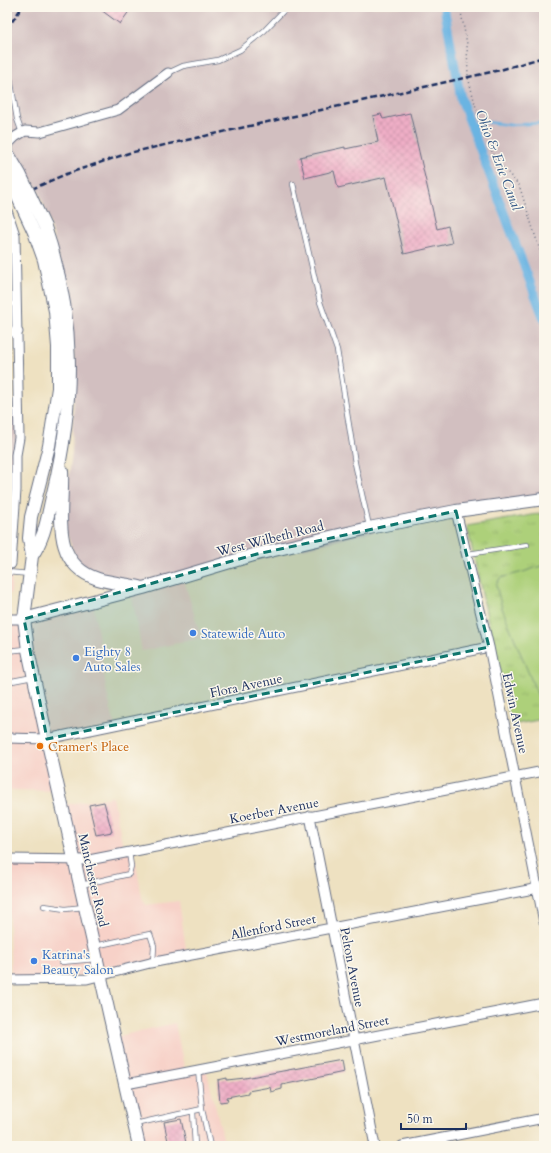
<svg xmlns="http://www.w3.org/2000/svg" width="551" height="1153" font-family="Cardo,serif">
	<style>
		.built { fill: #f7d1c8 }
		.industrial { fill: #d2bfc0 }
		.grass { fill: url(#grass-tufts); stroke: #64806c }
		.garden { fill: #add07a; stroke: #64806c }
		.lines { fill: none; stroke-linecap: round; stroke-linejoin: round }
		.stream { stroke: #6bb4e2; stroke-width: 2.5 }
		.canal { stroke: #6bb4e2; stroke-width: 9 }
		.building { fill: url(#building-cross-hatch) }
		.service-casing { stroke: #656d81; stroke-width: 6 }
		.minor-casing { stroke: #656d81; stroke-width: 11 }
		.secondary-casing { stroke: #656d81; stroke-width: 14 }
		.path { stroke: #656d81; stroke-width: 1.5; stroke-dasharray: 1 3; stroke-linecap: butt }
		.service { stroke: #fff; stroke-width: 4.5 }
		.minor { stroke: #fff; stroke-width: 9 }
		.secondary { stroke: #fff; stroke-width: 12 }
		.rail { stroke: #1b2f5e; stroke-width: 2.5; stroke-dasharray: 6 3; stroke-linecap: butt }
		.secondary-bridge-casing { stroke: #656d81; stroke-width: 14; stroke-linecap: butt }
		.secondary-bridge { stroke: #fff; stroke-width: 12 }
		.marked { fill: #0f766e; fill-opacity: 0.2; stroke: #0f766e; stroke-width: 3; stroke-dasharray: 8 5; stroke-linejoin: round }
		.shop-dot { fill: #3f7fe0; stroke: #fbf7ec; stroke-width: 1.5 }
		.food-dot { fill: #e8710a; stroke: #fbf7ec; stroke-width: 1.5 }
		.labels { text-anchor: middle; stroke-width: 3; stroke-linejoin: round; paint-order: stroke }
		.street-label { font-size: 13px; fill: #1b2f5e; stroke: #fbf7ec }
		.shop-label { font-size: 13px; fill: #366cbe; stroke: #fbf7ec; text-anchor: start }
		.food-label { font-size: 13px; fill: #c56008; stroke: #fbf7ec; text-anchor: start }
		.water-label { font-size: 14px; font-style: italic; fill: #335786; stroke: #fbf7ec }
	</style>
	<defs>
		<pattern id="grass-tufts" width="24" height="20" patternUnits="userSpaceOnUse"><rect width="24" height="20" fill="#add07a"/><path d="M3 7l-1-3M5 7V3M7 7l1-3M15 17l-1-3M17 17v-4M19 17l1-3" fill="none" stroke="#94b36c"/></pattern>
		<pattern id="building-cross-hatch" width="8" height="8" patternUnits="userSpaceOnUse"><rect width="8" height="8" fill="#efaec6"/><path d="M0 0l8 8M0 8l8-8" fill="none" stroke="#cc96ac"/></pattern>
	</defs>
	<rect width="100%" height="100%" fill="#fbf7ec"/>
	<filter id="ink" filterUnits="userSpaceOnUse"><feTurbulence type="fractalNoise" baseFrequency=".025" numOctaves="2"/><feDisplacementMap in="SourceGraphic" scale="8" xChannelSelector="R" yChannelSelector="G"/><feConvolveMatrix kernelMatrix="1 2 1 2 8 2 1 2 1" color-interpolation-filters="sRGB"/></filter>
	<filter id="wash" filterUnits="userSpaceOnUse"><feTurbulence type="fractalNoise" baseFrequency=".012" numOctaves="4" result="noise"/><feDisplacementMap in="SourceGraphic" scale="16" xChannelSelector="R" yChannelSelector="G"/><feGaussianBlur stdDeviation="0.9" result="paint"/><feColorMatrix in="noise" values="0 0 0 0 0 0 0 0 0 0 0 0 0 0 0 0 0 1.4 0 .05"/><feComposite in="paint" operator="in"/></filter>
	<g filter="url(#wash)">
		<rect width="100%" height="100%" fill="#eee1c1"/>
		<path class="built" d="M7,455H16L11,592L7,598Z
			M183,576L201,638L142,651L131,591Z
			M93,601L107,694L115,726L48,739L59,791L7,790V619Z
			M113,797L124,852L134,851L142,898L146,905L179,901L187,956L102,975L11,980L7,859H75L63,805Z
			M175,1023L185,1072L206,1068L225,1146H139L115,1037Z"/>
		<path class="industrial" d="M7,7H544V499L456,511L143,588L98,579L76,558L66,532L65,509L72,452L75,366L70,305L49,218L39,192L7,139Z
			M7,211L17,278L7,279Z
			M7,413L18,414L16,455H7Z"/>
		<path class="grass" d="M544,513V719L511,725L467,526Z"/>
		<path class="garden" d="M544,565V693L538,696L502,608L496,585L500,578L523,572Z"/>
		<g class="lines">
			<path class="stream" d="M471,125L486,122L510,125L544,123"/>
			<path class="canal" d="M444,7L461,99L544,319"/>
		</g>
		<g id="blocks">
			<path class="building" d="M97,7H132L120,24Z
				M410,113L437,229L448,226L452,243L404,254L386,177L338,188L334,171L305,178L300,157L345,147V149L378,142L373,116L381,114L383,119Z
				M104,802L112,832L96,835L89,805Z
				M342,1060L344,1072L282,1085V1089L271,1092L270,1087L248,1091V1093L227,1097L228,1101L220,1102L218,1080L227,1078V1080L245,1078Z
				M181,1119L186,1143L169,1146L164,1122Z"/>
		</g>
	</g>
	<g filter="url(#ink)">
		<use href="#blocks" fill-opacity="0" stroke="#656d81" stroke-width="1"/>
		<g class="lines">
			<g class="service-casing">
				<path id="service" d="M7,60L17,119L22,133
					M168,73L183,66L218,60L240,50L264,31L287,7
					M293,184L320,302L337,350L355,463L369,526
					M468,554L527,545
					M7,572L30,574
					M7,651L26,649
					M7,682L33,677
					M81,885L129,874L131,866L129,852
					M44,906L65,909L84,907
					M95,946L150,934L154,946L153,962
					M61,962L96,959
					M202,1109L210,1146
					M193,1112L195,1146
					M135,1124L202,1109L198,1070"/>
			</g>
			<g class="minor-casing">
				<path id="minor" d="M7,145L15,137L25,131L40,132L118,110L168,73
					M7,211L15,235L19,438L16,455V490L11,564
					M7,332H18
					M456,511L489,647L544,922
					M7,619H24
					M7,738L47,739L489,647
					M310,816L375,1146
					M7,859L89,860L544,771
					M7,980L87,979L150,963L544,887
					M126,1084L544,1003
					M402,1146L544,1118"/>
			</g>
			<g class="secondary-casing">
				<path id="secondary" d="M34,232L44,260L55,311L58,347V388L49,446L31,517L29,538L32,556L24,619L28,650L47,739L139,1146
					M62,471C64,510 48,563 98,579C111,583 126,584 140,587
					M32,556C46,535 47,517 53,493C75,402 76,317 45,227
					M24,619L143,588L257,554L369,528L456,511L544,499"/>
			</g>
			<path class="path" d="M460,7L467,44L468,77L479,119L495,159L519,185L544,263"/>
			<use href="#service" class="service"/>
			<use href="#minor" class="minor"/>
			<use href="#secondary" class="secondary"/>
			<path class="rail" d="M7,29L22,7
				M7,200L66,174L129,153L500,70L544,57"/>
			<g class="secondary-bridge-casing">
				<path id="secondary-bridge" d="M7,152L20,174L45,227
					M7,174L34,232"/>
			</g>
			<use href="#secondary-bridge" class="secondary-bridge"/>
		</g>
	</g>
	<path class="marked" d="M456,511L489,647L47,739L24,619L257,554Z"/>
	<g class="shop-dot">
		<circle cx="193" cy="633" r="4"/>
		<circle cx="76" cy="658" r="4"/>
		<circle cx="34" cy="961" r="4"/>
	</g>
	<circle class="food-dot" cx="40" cy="746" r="4"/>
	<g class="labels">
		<g class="street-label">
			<text transform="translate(270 538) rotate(-14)" y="5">West Wilbeth Road</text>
			<text transform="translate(246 685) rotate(-12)" y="5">Flora Avenue</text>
			<text transform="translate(516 713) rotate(78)" y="5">Edwin Avenue</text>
			<text transform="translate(274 810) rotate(-11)" y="5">Koerber Avenue</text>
			<text transform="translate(94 880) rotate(77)" y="5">Manchester Road</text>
			<text transform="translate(273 926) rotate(-11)" y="5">Allenford Street</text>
			<text transform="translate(353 967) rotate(79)" y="5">Pelton Avenue</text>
			<text transform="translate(332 1030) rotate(-11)" y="5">Westmoreland Street</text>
		</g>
		<g class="shop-label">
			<text x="201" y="638">Statewide Auto</text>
			<text x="84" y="656">Eighty 8<tspan x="84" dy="15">Auto Sales</tspan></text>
			<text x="42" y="959">Katrina's<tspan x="42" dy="15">Beauty Salon</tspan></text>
		</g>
		<g class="food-label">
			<text x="48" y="751">Cramer's Place</text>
		</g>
		<g class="water-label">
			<text transform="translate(499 160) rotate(69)" y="5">Ohio &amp; Erie Canal</text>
		</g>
	</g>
	<rect width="551" height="1153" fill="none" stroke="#fbf7ec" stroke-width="24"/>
	<path d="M401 1123v6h65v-6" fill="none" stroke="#1b2f5e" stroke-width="2"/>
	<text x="407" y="1123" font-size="12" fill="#1b2f5e" stroke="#fbf7ec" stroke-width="3" paint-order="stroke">50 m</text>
</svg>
